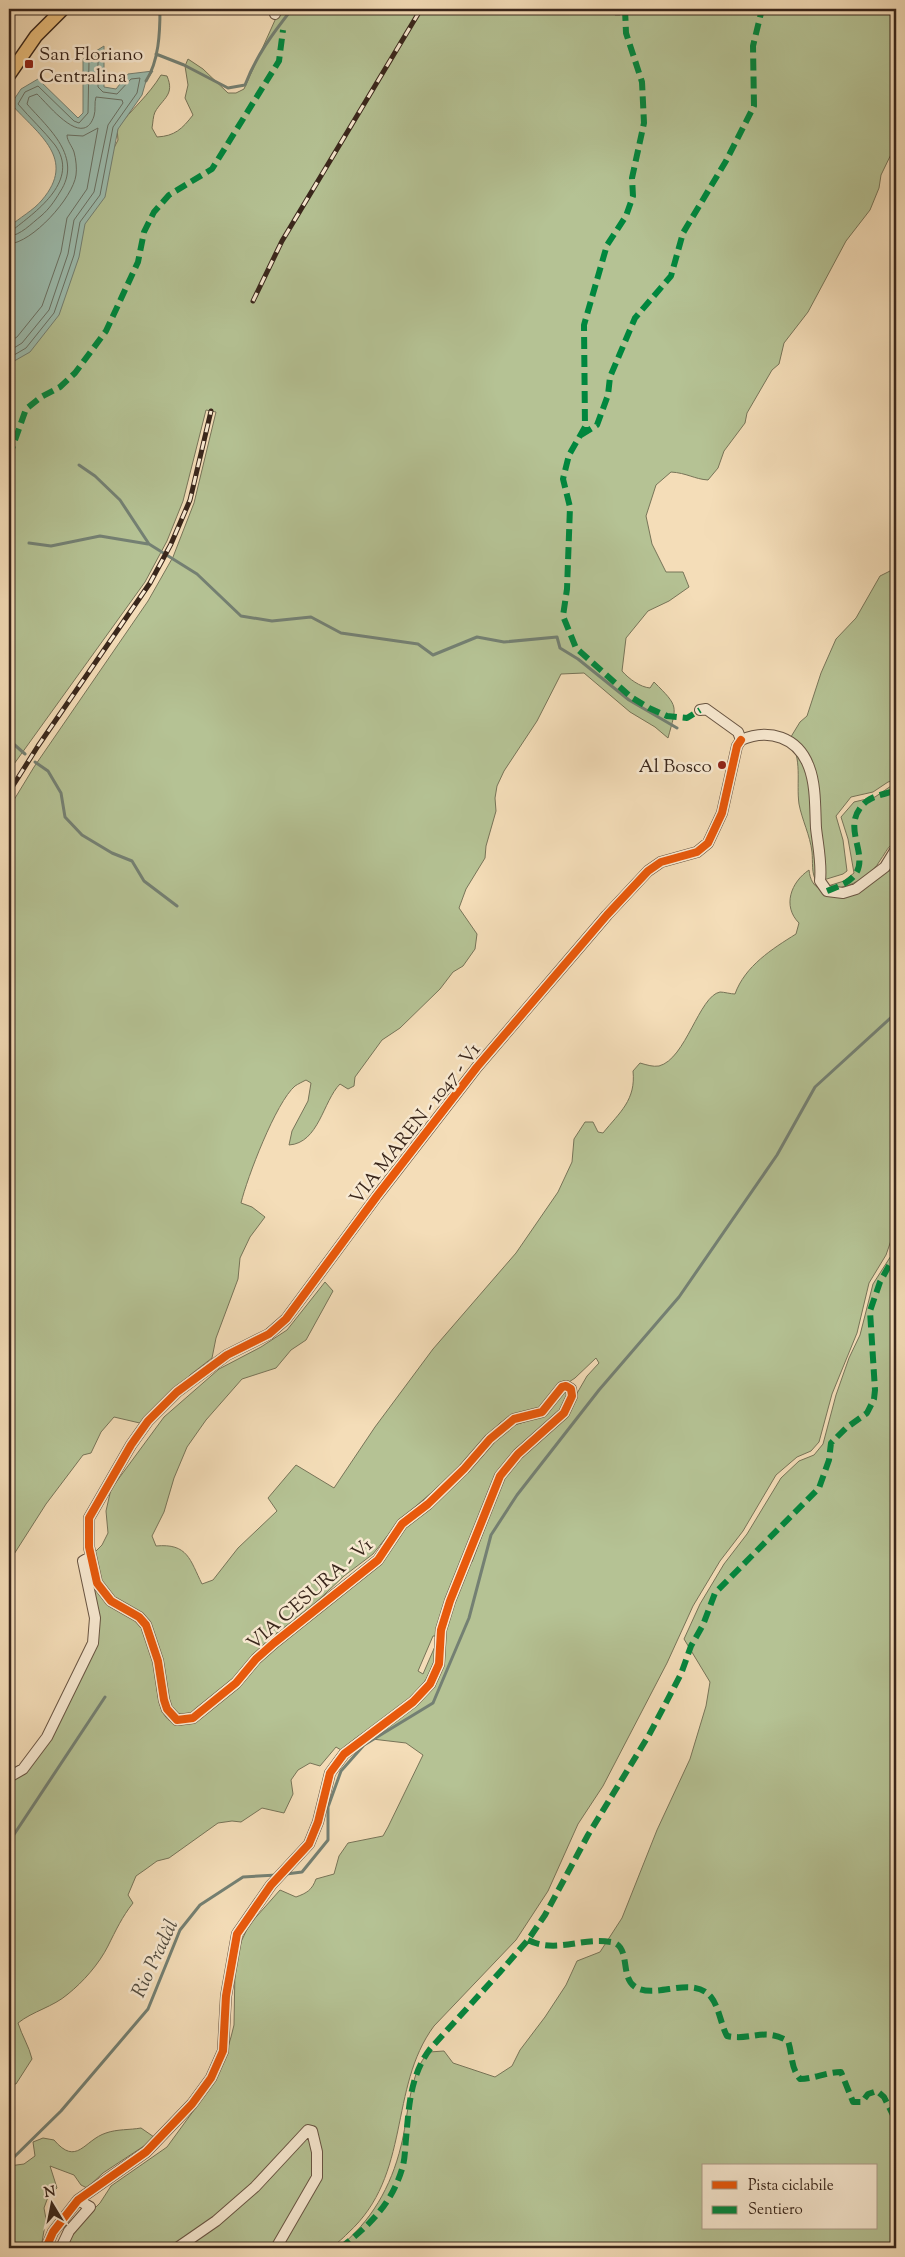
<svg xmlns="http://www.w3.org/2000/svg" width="905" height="2257" font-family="'Sorts Mill Goudy',serif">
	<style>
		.green { fill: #b5c294; stroke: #777458; fill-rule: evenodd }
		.water { fill: #9cbcae; stroke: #748073 }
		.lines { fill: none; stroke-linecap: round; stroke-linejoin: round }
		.shore { stroke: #6a7164; stroke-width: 1 }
		.stream { stroke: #748073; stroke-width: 3 }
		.minor-casing { stroke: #685442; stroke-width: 12 }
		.major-casing { stroke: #39261b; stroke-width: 15 }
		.minor { stroke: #f8e9d1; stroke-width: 10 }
		.major { stroke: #eabe7c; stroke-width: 12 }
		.rail-casing { stroke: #39261b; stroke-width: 5 }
		.rail { stroke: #f8e9d1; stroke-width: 3; stroke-dasharray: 9; stroke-linecap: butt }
		.quiet { stroke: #00873e; stroke-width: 6; stroke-dasharray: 12 6; stroke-linecap: butt }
		.cycleway-casing { stroke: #f8e9d1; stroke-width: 11 }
		.cycleway { stroke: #e8590c; stroke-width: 8 }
		.poi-dot { fill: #8f2418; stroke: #f8e9d1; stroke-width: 2 }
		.labels { text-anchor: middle; stroke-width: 5; stroke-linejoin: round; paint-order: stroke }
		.poi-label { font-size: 19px; fill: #39261b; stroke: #f8e9d1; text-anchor: start }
		.street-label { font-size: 19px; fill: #39261b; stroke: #f8e9d1 }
		.water-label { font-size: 20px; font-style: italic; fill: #524c40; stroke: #f8e9d1 }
	</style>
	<rect width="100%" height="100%" fill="#f4ddb8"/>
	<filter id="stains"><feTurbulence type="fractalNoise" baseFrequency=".004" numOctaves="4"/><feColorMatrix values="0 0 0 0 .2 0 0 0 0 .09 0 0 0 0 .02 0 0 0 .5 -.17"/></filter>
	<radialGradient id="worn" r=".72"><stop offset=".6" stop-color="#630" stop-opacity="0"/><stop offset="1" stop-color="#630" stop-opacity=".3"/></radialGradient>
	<path class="green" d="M280,9H614L615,15H620L619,9H896V144L881,175L879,188L870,210L846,241L808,312L784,343L779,364L772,370L747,413L745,423L724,451L718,468L708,480C694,479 687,473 671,472L656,485L646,516L652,544L666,572H683L689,587L669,601L648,611L626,638L622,671C629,679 640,687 650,688L654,682C679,707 677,705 668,738L655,727L630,712L584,673L561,674L537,721L504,771L497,786L495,798L496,811L486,846L485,858L466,889L459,908L477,934L475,949L463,966L453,972L440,989L400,1028L382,1040L355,1077L354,1086L348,1089L340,1084C323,1101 319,1143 289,1145L292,1131L308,1101L311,1083L306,1080C302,1082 298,1084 295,1086C276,1102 247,1178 241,1203L252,1207L265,1217L250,1237L240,1258L238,1279L216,1338L212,1358L190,1375L144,1424L114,1417L101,1432L91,1453L83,1455L46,1504L9,1562V808L34,767L148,601L173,557L194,503L216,412L206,410L183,501L167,541L145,582L9,771V354L118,140L117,128C132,109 149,95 161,75L167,76C175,95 163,98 155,112C153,116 153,123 152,128L157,137C175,136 182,129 193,115L185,98L188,85L185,66L188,59L203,69L228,93H236L244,89Z
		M896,568V780L888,782L873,792L851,797L836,816L843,840L847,871L843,874L817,882C811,875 813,861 812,852C810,835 802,820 799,804C796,783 803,757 789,740L800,722L807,716L821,673L836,639L856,618L880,576Z
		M896,785V841C888,846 886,852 881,859C871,877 851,887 832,889L828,886L844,881L854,873L848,839L841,817L854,802L875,797L891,786Z
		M896,847V1226L886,1255L869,1283L857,1333L832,1394L819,1442L811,1451L797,1457L776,1475L743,1531L720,1561L693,1606L667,1663L603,1786L578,1824L548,1891L516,1940L434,2026C388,2088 412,2175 348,2233C342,2239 334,2247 326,2248C312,2251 295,2248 280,2248L314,2192V2130L275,2162L216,2217L171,2248H64L78,2225L100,2203L111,2186L167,2147L202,2099L226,2054L231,2037L234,2025L235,1968L241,1942L249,1925L280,1890L296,1897C307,1893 312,1890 316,1879L334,1874L339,1856L348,1843L383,1836L388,1827L423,1755L406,1743L372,1739L426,1695L443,1640L448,1616L468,1564L472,1562L503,1479L576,1395L587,1376L599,1363L596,1358L575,1378L569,1382L559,1383L549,1399L540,1407L513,1416L500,1423L462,1466L400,1520L373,1554L344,1576L233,1681L190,1714C180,1716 176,1714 171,1706L149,1624L113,1599L100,1582L93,1554L102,1545L108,1533L106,1511L111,1489L164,1417L219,1369L261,1347L287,1330L325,1282L333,1291L306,1340L291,1350L276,1368L242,1379L206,1420L187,1447L174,1478L164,1512L152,1536L156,1546C188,1543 190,1560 202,1584L213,1580L238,1548L277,1511L268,1498L296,1465L334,1488L375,1427L433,1349L516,1253L558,1192L572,1162L574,1139L585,1122H593L598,1132L603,1133C620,1112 636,1100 633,1071L640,1063C647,1065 653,1067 659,1066C686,1059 699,996 720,992C724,992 731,994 735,994C745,966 772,949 796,934L799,923C782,906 791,882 809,870C811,890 824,892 841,894L881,868Z
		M896,1248V2248H338C371,2222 391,2187 401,2146C408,2120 409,2071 429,2052L444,2051L453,2063L495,2077L512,2066L520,2050L545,2017L566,1985L577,1961L600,1952L622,1918L657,1830L690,1759L706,1706L710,1682L684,1639L700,1604L724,1564L747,1534L781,1478L799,1461L814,1455L823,1444L836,1395L849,1358L860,1335L873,1284ZM704,2166H876V2228H704Z
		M563,1390L568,1392L561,1410L497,1475L488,1492L460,1565L436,1636H433L418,1671L423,1674L436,1644C436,1699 376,1718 341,1750L336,1747L320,1766L310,1763L298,1770L291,1780L293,1794L284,1813L262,1808L241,1822L232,1821L218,1823L169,1858L157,1861L146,1869L136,1876L128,1895L133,1903C122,1917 116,1930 108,1946C99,1964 83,1982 68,1994C53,2007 33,2011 18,2023C22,2036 29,2046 32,2059L16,2084H9V1775L16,1770L38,1746L94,1641L92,1598L94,1585C98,1593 103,1601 111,1606C121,1613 137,1616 142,1627C148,1637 152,1653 154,1664C159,1690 154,1734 193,1722L313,1615L337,1599L357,1581L380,1563L406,1525L468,1471L481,1458L493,1442L509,1427L545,1415L553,1407L557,1396Z
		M141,2128L154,2137L153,2140L103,2173L87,2188L81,2185L74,2175L50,2166L57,2188L48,2197L44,2208L46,2219L41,2248H9V2166L24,2164L35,2156L33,2142L43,2138L54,2140C77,2167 84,2140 106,2133C117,2129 130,2130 141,2128Z
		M308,2134C310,2142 314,2152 314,2161C313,2193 288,2222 273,2248H183L243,2204L269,2180Z"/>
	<path class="water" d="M104,46V87L116,89L128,74L153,71L146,81L142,95L118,129L105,197L85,224L79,257L59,315L30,352L9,364V227C19,218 34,210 42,200C77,159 39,135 11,104L21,89L38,79L78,118L83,113V59Z"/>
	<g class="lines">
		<path class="shore" d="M9,230L14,229C38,210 80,180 55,145C44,131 30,118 18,104L25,92L38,86L74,121L79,123L88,113L89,61L95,57L98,58V87L103,92L117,94L131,79L140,78L137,93L113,127L100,195L80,222L74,255L54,313L26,348L9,358
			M9,236C20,236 32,223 41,216C49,209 54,202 60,192C83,157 49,129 27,104L29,97L37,94C48,104 83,150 94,116C96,110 94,103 96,97L122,100L123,103L108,125L94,192L74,220L68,254L49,310L22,343L9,351
			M9,244C32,243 73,198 76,175C77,169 76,159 74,152C72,146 67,141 67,135L83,136L98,128L87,189L67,218L61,252L42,306L17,337L9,342"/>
		<path class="stream" d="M156,54L184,65L228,88L245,85C256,56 273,33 292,9
			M146,81C159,61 160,32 160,9
			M79,465L95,476L120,500L149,544L197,574L241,616L272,621L311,617L341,633L418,644L433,655L477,637L504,642L557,637L560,648L578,659L629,700L677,728
			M29,543L51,546L100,536L148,544
			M9,740L25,754
			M35,762L48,771L61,793L65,817L82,835L112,853L132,861L144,881L177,906
			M9,1842L105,1697
			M286,1874L302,1872L328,1840V1807L341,1771L364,1745L433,1703L469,1618L491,1535L517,1495L599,1390L679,1297L777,1155L815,1087L896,1013
			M9,2162L61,2111L148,2009L180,1930L200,1905L243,1877L277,1875"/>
		<g class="minor-casing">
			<path id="minor" d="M273,9L275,14
				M700,710L706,709L738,732L741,740
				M741,740C769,728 798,737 809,767C816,785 815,809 816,828C818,846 822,863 820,881L827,891L843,893L856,889L885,867L896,849
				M9,1777L23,1769L47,1737L93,1643L95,1618L83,1561L90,1557
				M46,2248L53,2232L78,2200L146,2152L192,2104L211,2078L223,2051L226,1996L237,1934L271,1885L309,1844L318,1822L330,1773L344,1754L413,1702L430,1684L439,1664L441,1630L450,1601L500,1476L518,1454L564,1413L572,1396L571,1389L566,1386L562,1387L542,1412L514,1419L490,1439L464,1469L428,1504L402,1524L378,1560L274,1643L256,1659L236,1683L199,1713L193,1718L177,1720L167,1709L164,1700L158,1661L146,1625L139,1617L111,1601L97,1583L89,1547V1518L131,1445L148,1421L177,1392L227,1355L269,1334L286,1319L377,1196L477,1067L607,915L648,871L661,862L697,852L708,843L722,813L737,746L741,740
				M61,2248L69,2231L90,2207L78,2200
				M177,2248L216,2221L255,2187L308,2130L312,2131L317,2152V2177L276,2248"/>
		</g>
		<g class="major-casing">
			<path id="major" d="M9,75L36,36L63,9"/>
		</g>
		<use href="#minor" class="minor"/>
		<use href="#major" class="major"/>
		<g class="rail-casing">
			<path id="rail" d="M253,301L282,241L421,9
				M9,792L38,746L150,583L171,544L190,500L211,411"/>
		</g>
		<use href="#rail" class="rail"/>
		<path class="quiet" d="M625,9L626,33L642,82L644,123L632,178L633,196L626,216L607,245L584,325L585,427L569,455L563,479L570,507L567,589L563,616L576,648L631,697L649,708L667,716L687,718L700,710
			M581,435L597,425L608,395L610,377L635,318L671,276L683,233L726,161L754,106L753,46L762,9
			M9,457L26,409L41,397L60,387L75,373L106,331L138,262L144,232L154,212L169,195L212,169L279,61L283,30
			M827,891C837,887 847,884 854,876C872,855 837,825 867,801C875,795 887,794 896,790
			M528,1940C556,1954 581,1937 611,1942C631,1945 620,1976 634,1986C654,2001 692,1974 711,1997C719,2007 721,2025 727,2036C752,2041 763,2027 788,2041C793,2056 790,2066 800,2079C814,2079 826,2072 841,2072L853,2102H862L868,2094L877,2091L884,2097L896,2121
			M340,2248C369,2226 391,2205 402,2169C405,2160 405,2149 406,2139C409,2106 410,2076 430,2049L500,1972L528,1940L545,1915L588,1835L649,1735L681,1674L691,1646L703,1625L715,1593L819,1488L829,1460L831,1443L846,1428L867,1413L874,1399L875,1390L870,1311L880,1282L896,1253"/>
		<g class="cycleway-casing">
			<path id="cycleway" d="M46,2248L53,2232L78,2200L146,2152L192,2104L211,2078L223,2051L226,1996L237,1934L271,1885L309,1844L318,1822L330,1773L344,1754L413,1702L430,1684L439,1664L441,1630L450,1601L500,1476L518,1454L564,1413L572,1396L571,1389L566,1386L562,1387L542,1412L514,1419L490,1439L464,1469L428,1504L402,1524L378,1560L274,1643L256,1659L236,1683L199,1713L193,1718L177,1720L167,1709L164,1700L158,1661L146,1625L139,1617L111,1601L97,1583L89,1547V1518L131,1445L148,1421L177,1392L227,1355L269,1334L286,1319L377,1196L477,1067L607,915L648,871L661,862L697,852L708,843L722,813L737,746L741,740"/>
		</g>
		<use href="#cycleway" class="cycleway"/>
	</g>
	<g class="poi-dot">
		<rect x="24" y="59" width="10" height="10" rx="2.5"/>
		<circle cx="722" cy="765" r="5"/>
	</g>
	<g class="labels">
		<g class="poi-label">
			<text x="39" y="60">San Floriano<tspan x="39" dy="22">Centralina</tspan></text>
			<text x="712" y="772" text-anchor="end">Al Bosco</text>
		</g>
		<g class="street-label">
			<text transform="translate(414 1123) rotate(-52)" y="7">VIA MAREN - 1047 - V1</text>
			<text transform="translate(309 1593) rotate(-41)" y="7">VIA CESURA - V1</text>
		</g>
		<g class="water-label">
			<text transform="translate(154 1958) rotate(-65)" y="7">Rio Pradàl</text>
		</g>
	</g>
	<rect width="905" height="2257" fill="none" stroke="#f4ddb8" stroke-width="30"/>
	<rect x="10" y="10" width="885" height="2237" fill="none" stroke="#39261b" stroke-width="2.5"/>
	<rect x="15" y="15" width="875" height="2227" fill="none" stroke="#39261b"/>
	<rect x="702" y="2164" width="175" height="65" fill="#f8e9d1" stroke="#ac9b88"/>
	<rect x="712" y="2181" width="25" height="8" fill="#e8590c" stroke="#ac9b88"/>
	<text x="748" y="2190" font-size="15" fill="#39261b">Pista ciclabile</text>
	<rect x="712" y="2206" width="25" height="8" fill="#00873e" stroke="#ac9b88"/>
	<text x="748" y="2214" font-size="15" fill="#39261b">Sentiero</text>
	<g transform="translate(52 2204) rotate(350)" stroke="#f8e9d1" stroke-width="4" paint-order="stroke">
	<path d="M0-4L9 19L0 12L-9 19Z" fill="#39261b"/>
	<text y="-8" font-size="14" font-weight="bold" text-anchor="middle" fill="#39261b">N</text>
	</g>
	<rect width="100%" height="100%" filter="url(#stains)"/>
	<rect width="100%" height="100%" fill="url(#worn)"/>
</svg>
